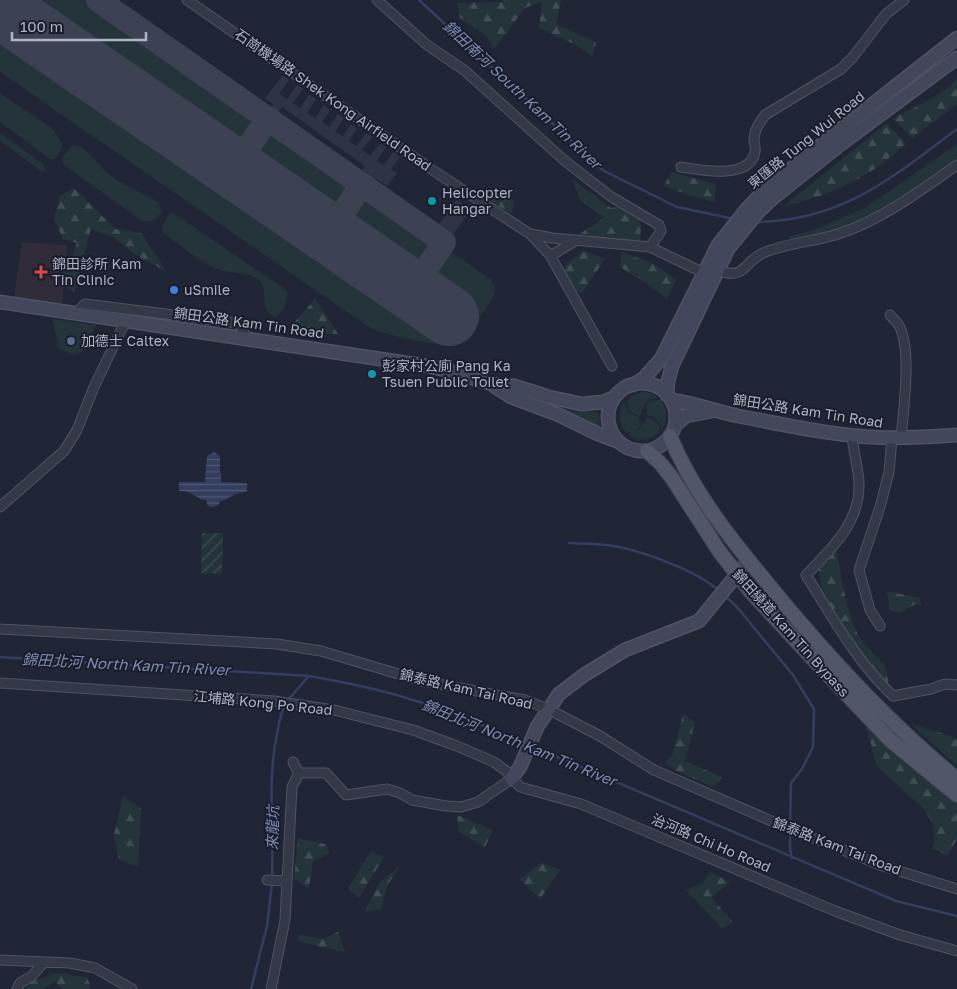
<svg xmlns="http://www.w3.org/2000/svg" width="957" height="989" font-family="'Golos Text','Noto Sans TC',sans-serif">
	<style>
		.medical { fill: #302c39 }
		.airport { fill: #2e3345 }
		.green { fill: #24343a }
		.forest { fill: url(#forest-firs) }
		.garden { fill: url(#garden-furrows) }
		.water { fill: url(#water-rules) }
		.lines { fill: none; stroke-linecap: round; stroke-linejoin: round }
		.stream { stroke: #343e5f; stroke-width: 2.5 }
		.taxiway { stroke: #3c4153; stroke-width: 24 }
		.runway { stroke: #3c4153; stroke-width: 60 }
		.street-casing { stroke: #4f5363; stroke-width: 11 }
		.secondary-casing { stroke: #4f5363; stroke-width: 15 }
		.primary-casing { stroke: #3e4252; stroke-width: 16 }
		.street { stroke: #343948; stroke-width: 9 }
		.secondary { stroke: #42475b; stroke-width: 12 }
		.primary { stroke: #525768; stroke-width: 14 }
		.culture-dot { fill: #0f9aa8; stroke: #1a1e2c; stroke-width: 2 }
		.health-dot { fill: #e0444e; stroke: #1a1e2c; stroke-width: 2 }
		.shop-dot { fill: #3f7fe0; stroke: #1a1e2c; stroke-width: 2 }
		.service-dot { fill: #5c6f8a; stroke: #1a1e2c; stroke-width: 2 }
		.labels { text-anchor: middle; stroke-width: 4; stroke-linejoin: round; paint-order: stroke }
		.street-label { font-size: 14px; fill: #aeb3c5; stroke: #1a1e2c }
		.poi-label { font-size: 14px; fill: #aeb3c5; stroke: #1a1e2c; text-anchor: start }
		.water-label { font-size: 15px; font-style: italic; fill: #7e8bb2; stroke: #1a1e2c }
	</style>
	<defs>
		<pattern id="forest-firs" width="22" height="20" patternUnits="userSpaceOnUse" patternTransform="scale(1.25)"><rect width="22" height="20" fill="#24343a"/><path d="M5 1l3.5 6h-7zM16 11l3.5 6h-7z" fill="#414f55"/></pattern>
		<pattern id="garden-furrows" width="10" height="10" patternUnits="userSpaceOnUse" patternTransform="scale(1.25)"><rect width="10" height="10" fill="#24343a"/><path d="M-1 1l2-2M0 10L10 0M9 11l2-2" fill="none" stroke="#414f55"/></pattern>
		<pattern id="water-rules" width="6" height="5" patternUnits="userSpaceOnUse" patternTransform="scale(1.25)"><rect width="6" height="5" fill="#343e5f"/><path d="M0 2.5h6" fill="none" stroke="#4f5874"/></pattern>
	</defs>
	<rect width="100%" height="100%" fill="#212637"/>
	<path class="medical" d="M22,242L67,245L62,304L14,298Z"/>
	<path class="airport" d="M283,75L289,80L279,94L287,99L297,85L303,89L293,103L300,108L309,95L316,99L307,113L315,118L324,105L330,110L322,122L329,127L338,114L344,118L335,132L343,136L351,124L357,129L349,141L356,146L366,133L372,137L362,150L370,156L380,143L386,147L377,161L384,165L393,152L400,157L391,169L397,173L387,186L375,178L368,188L356,180L365,166L282,107L272,121L265,116L273,104L265,98Z
		M457,200L471,209L447,244L432,234Z"/>
	<path class="green" d="M34,0H86L261,120L244,144Z
		M0,36L437,337L465,296L433,274L449,250L490,279L496,290C491,304 467,338 452,343C440,348 382,334 369,327L0,72Z
		M0,93L54,130L62,144L60,152L55,159H50L0,122Z
		M269,126L355,184L338,209L252,150Z
		M0,133L43,164L45,168L44,173L0,141Z
		M957,144V161L867,219L838,231L790,241V236L816,229L865,208Z
		M73,145C87,146 97,164 106,172C121,185 141,192 158,202L162,211C156,219 153,223 142,221L64,165L62,158Z
		M362,190L433,239L417,262L346,214Z
		M170,213L175,214L286,290C290,300 283,312 275,317C257,309 270,289 259,280C248,271 230,274 217,269C197,261 180,244 162,232L163,225Z
		M52,319L96,325C86,344 84,365 59,348Z
		M642,392L651,393L659,398C647,397 643,406 640,416L634,414L629,410L627,401L630,396Z
		M655,400H661C668,411 668,421 661,431C661,422 656,416 646,415L648,409L645,408L648,402Z
		M625,401C625,410 631,416 640,417L639,422L641,423L640,428L633,432H626C618,422 618,411 625,401Z
		M559,407L599,413L600,429L556,408Z
		M646,416L656,421L659,428V433C649,441 638,442 628,434L639,430L643,423H645Z"/>
	<path class="forest" d="M502,0H561L556,24L596,42L593,57L574,44L539,28L542,1L525,8L494,49L487,36L460,18L457,3L505,2Z
		M957,78V104L912,138L893,119C914,106 941,98 957,78Z
		M887,123L906,144C896,152 886,161 876,168C848,187 816,199 784,206Z
		M671,172L716,184L714,202L692,196L664,186Z
		M572,179L611,208L636,204L641,226L640,242L583,237L578,235L604,218L580,200Z
		M74,188L115,229L141,233L167,272L134,254L114,237L91,229L74,292L61,281L77,243L63,239L54,219L60,196Z
		M498,188L515,202L511,214L485,197Z
		M584,251L605,259L582,293L562,286L566,263Z
		M622,252L654,264L676,280L667,299L645,282L620,267Z
		M315,299L338,334C324,335 309,330 295,328L292,325Z
		M836,549C842,577 845,609 858,635C866,650 895,666 887,686L880,680L825,603L821,586L819,570Z
		M887,591L919,598L922,605L915,604L900,613L890,610Z
		M683,714L695,722L685,761L722,777L714,787L678,772L665,763L672,756Z
		M865,723L957,804V839L947,856L932,848L935,840L933,824L924,809L877,766Z
		M911,724L953,737L957,740V766Z
		M123,796L141,808L138,867L119,859L114,834Z
		M457,815L493,830L485,847L459,832Z
		M298,838L325,844L330,853L313,861L309,888L294,879Z
		M371,852L384,857L359,898L348,888Z
		M542,863L560,870L540,899L519,879Z
		M402,864L388,884L381,909L365,912L380,882Z
		M710,872L730,882L711,897L733,922L722,928L686,890L703,884Z
		M338,932L345,952L309,944L297,940L300,935L323,939Z
		M57,973L86,977L91,986L88,989H62L54,981L44,989H25L31,982Z"/>
	<path class="garden" d="M202,533H223L222,574L201,573Z"/>
	<path class="water" d="M214,452L220,456V473H221V482L247,483V492C232,492 228,501 220,501L219,504L214,507L208,506L206,500C197,500 194,491 179,491V482H205L207,456Z"/>
	<g class="lines">
		<path class="stream" d="M419,0L604,171L677,207L734,219
			M756,222C843,221 891,178 957,129
			M569,543C585,544 603,543 619,547C647,553 697,571 718,590
			M724,595L737,607L793,675L814,709L813,747L802,769L791,783L790,826
			M0,657L309,676C344,682 379,689 413,700C452,712 490,728 527,744
			M288,700L309,676
			M534,747L896,901L957,916
			M790,832V849L792,858
			M272,877C274,830 267,781 277,734C279,724 280,714 285,705
			M251,989L267,926L272,883"/>
		<path class="taxiway" d="M98,0L444,242L412,291
			M234,169L268,118
			M329,234L362,184"/>
		<path class="runway" d="M0,8L449,316"/>
		<g class="street-casing">
			<path id="street" d="M187,0L431,169L530,234L550,255L612,366
				M377,0L427,45L464,70L565,161L610,196L659,225L661,231L650,247
				M681,167C700,170 750,180 755,152C756,148 754,143 754,140C754,130 760,122 765,115L841,69L853,57L886,14L904,0
				M531,234L552,238L650,247L704,273
				M550,255L557,252L575,241
				M717,270C746,281 743,262 763,253C788,242 816,242 841,233C883,219 921,190 957,165
				M76,313L85,304L238,323L247,338
				M890,315C892,318 896,321 898,324C913,347 903,411 901,439
				M852,435C853,452 859,468 859,485C860,523 830,550 806,575C832,617 857,662 893,696L931,689L945,684L957,685
				M0,507L64,451L77,430L94,387L126,320
				M880,626L870,610L859,570L880,507L889,472L892,438
				M0,629L277,644L321,651L422,681L525,700L548,709L600,736L654,770L776,823L880,865L957,889
				M0,683L274,701L334,710L413,730L457,746L494,762L506,771L520,787L581,804L835,911L900,935L957,951
				M293,762L299,773
				M267,880L286,881
				M0,960L70,963L95,968L132,989
				M17,989L20,983L32,976L44,962
				M271,989L285,920L292,787L299,773H326L346,795L387,789L400,793L412,800L446,806L461,807L478,802L511,779"/>
		</g>
		<g class="secondary-casing">
			<path id="secondary" d="M0,302L427,366L446,370L492,384L514,386L549,397L582,404L603,402L613,398
				M608 417a34 34 0 1 1 68 0a34 34 0 1 1-68 0Z
				M633,385L644,378L661,359L718,245L746,210L764,191L803,159L957,38
				M494,386L511,397L559,415L598,434L619,442
				M667,395L668,381L672,366L728,249L758,212L773,198L841,144L957,58
				M671,400C694,403 715,411 738,416C781,424 825,434 869,437C899,439 928,437 957,435
				M675,425L686,416L712,411
				M511,779L520,767L537,727L559,694L584,675L625,650L699,621L748,561"/>
		</g>
		<g class="primary-casing">
			<path id="primary" d="M670,436C695,498 740,550 782,601C836,665 892,726 957,779
				M647,451L661,464L672,478L719,551L751,592L814,660L890,740L957,795"/>
		</g>
		<use href="#street" class="street"/>
		<use href="#secondary" class="secondary"/>
		<use href="#primary" class="primary"/>
	</g>
	<g class="culture-dot">
		<circle cx="432" cy="201" r="5"/>
		<circle cx="372" cy="374" r="5"/>
	</g>
	<path class="health-dot" d="M38.5 264.5h5v5h5v5h-5v5h-5v-5h-5v-5h5z"/>
	<circle class="shop-dot" cx="174" cy="290" r="5"/>
	<circle class="service-dot" cx="71" cy="341" r="5"/>
	<g class="labels">
		<g class="street-label">
			<text transform="translate(333 100) rotate(35)" y="5">石崗機場路 Shek Kong Airfield Road</text>
			<text transform="translate(806 140) rotate(-39)" y="5">東匯路 Tung Wui Road</text>
			<text transform="translate(249 323) rotate(8)" y="5">錦田公路 Kam Tin Road</text>
			<text transform="translate(808 411) rotate(9)" y="5">錦田公路 Kam Tin Road</text>
			<text transform="translate(791 633) rotate(48)" y="5">錦田繞道 Kam Tin Bypass</text>
			<text transform="translate(466 689) rotate(13)" y="5">錦泰路 Kam Tai Road</text>
			<text transform="translate(263 703) rotate(6)" y="5">江埔路 Kong Po Road</text>
			<text transform="translate(711 843) rotate(23)" y="5">治河路 Chi Ho Road</text>
			<text transform="translate(837 846) rotate(21)" y="5">錦泰路 Kam Tai Road</text>
		</g>
		<g class="poi-label">
			<text x="442" y="198">Helicopter<tspan x="442" dy="16">Hangar</tspan></text>
			<text x="52" y="269">錦田診所 Kam<tspan x="52" dy="16">Tin Clinic</tspan></text>
			<text x="184" y="295">uSmile</text>
			<text x="81" y="346">加德士 Caltex</text>
			<text x="382" y="371">彭家村公廁 Pang Ka<tspan x="382" dy="16">Tsuen Public Toilet</tspan></text>
		</g>
		<g class="water-label">
			<text transform="translate(522 95) rotate(43)" y="5">錦田南河 South Kam Tin River</text>
			<text transform="translate(126 665) rotate(3)" y="5">錦田北河 North Kam Tin River</text>
			<text transform="translate(519 743) rotate(22)" y="5">錦田北河 North Kam Tin River</text>
			<text transform="translate(273 828) rotate(-89)" y="5">來龍坑</text>
		</g>
	</g>
	<path d="M12 32v8h134v-8" fill="none" stroke="#aeb3c5" stroke-width="2.5"/>
	<text x="20" y="32" font-size="15" fill="#aeb3c5" stroke="#1a1e2c" stroke-width="4" paint-order="stroke">100 m</text>
</svg>
